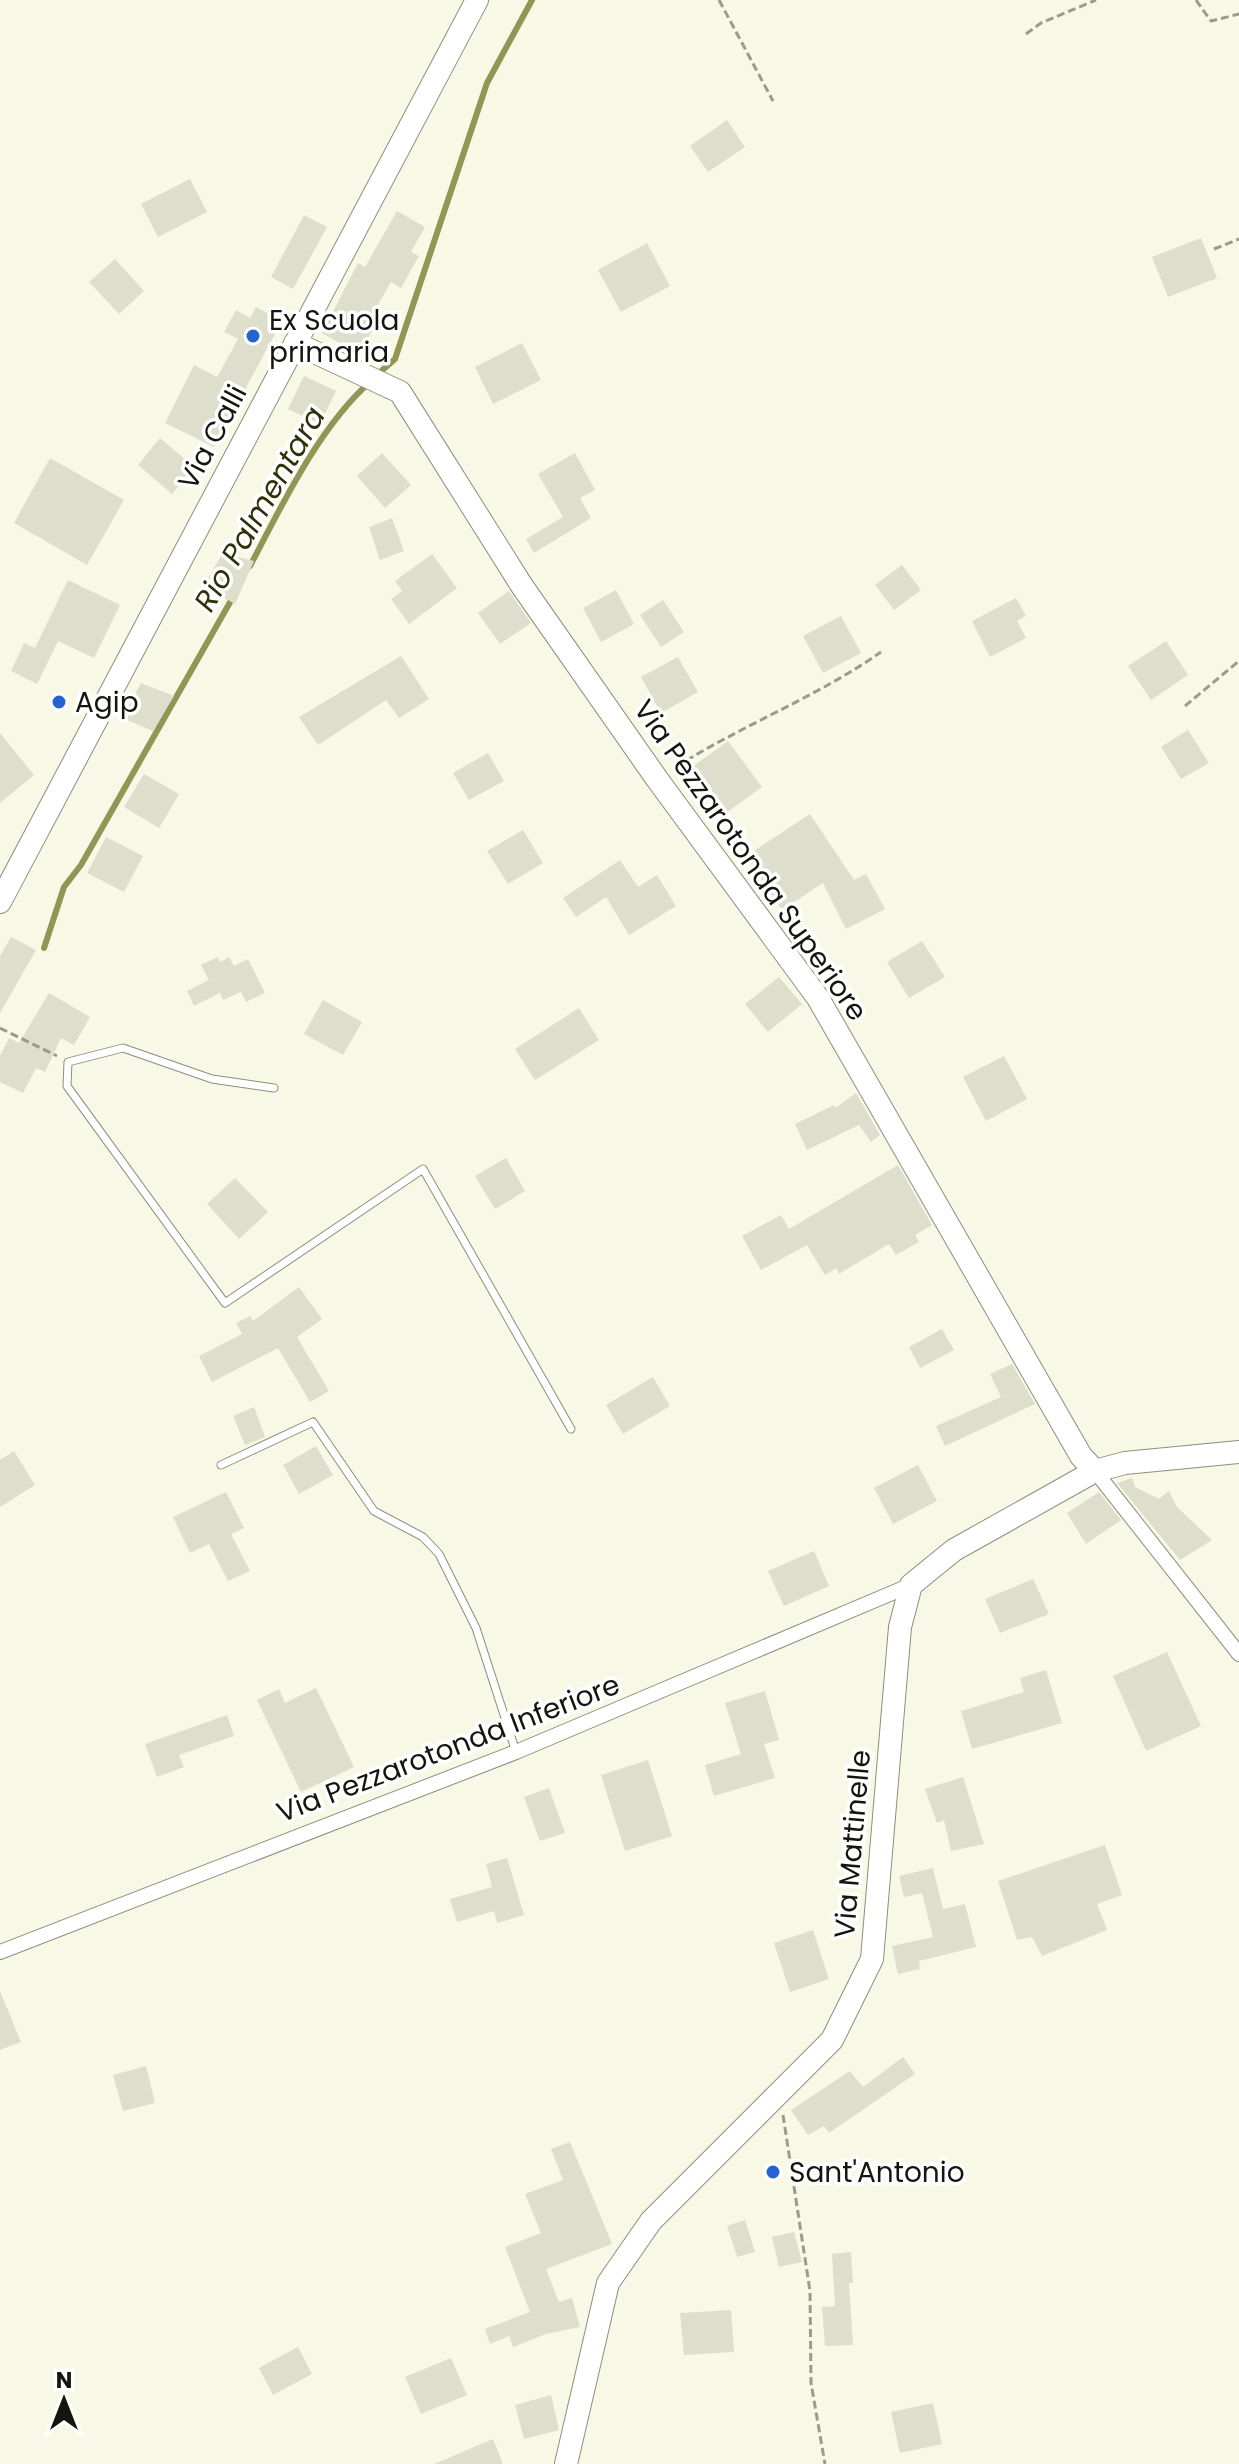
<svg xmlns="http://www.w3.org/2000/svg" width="1239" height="2464" font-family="Poppins,sans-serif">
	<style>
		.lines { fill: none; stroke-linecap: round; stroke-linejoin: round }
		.stream { stroke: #929554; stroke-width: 6 }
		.building { fill: #dddecc }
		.lane-casing { stroke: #8d8e7e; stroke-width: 9 }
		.street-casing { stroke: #8d8e7e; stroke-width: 16 }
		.secondary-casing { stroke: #8d8e7e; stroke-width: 24 }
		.path { stroke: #9a9b8d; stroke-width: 3; stroke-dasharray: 8 4; stroke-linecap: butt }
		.lane { stroke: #fff; stroke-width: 7 }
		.street { stroke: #fff; stroke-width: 14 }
		.secondary { stroke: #fff; stroke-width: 22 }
		.poi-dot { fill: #2463d0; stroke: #fff; stroke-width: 3 }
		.labels { text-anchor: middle; stroke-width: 7; stroke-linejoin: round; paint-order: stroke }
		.poi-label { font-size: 28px; fill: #15150f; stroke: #fff; text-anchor: start }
		.street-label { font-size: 28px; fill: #15150f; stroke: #fff }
		.water-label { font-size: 30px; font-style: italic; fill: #303008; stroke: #fff }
	</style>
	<rect width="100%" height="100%" fill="#f7f9e6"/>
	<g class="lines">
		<path class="stream" d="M378,374L395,359L487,83L532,0
			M250,566C282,505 319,427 370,382
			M44,948L64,887L81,865L233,597"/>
	</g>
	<path class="building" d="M727,120L745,147L708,172L690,146Z
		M190,179L207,212L158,237L141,204Z
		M397,211L425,227L411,252L419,256L401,288L391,282L368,322L375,326L359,354L322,333L358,263L365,267Z
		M304,215L327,227L293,289L271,277Z
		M1201,238L1217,278L1168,297L1152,257Z
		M647,243L670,286L621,312L598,270Z
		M115,259L144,291L119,314L89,282Z
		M256,307L282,321L214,447L165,423L194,365L217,377L238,339L224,332L236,310L250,318Z
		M522,343L541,380L493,404L475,367Z
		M304,376L336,391L320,424L288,409Z
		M160,438L194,467L172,494L138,465Z
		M382,453L411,485L385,508L357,476Z
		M575,453L595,490L580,498L591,518L534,553L526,539L563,517L538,474Z
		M50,458L124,500L87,565L14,523Z
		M392,518L404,551L380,560L369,527Z
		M223,553L254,561L235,604L203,586Z
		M432,554L457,588L409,624L391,599L402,591L395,581Z
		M902,565L921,590L894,610L875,585Z
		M68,580L120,605L94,658L58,641L37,684L11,671L24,643L35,648Z
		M616,590L634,624L601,642L583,608Z
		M509,591L531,623L500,644L478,613Z
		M1016,598L1026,616L1017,621L1026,638L990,657L972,621Z
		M663,600L684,632L661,647L640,615Z
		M841,616L861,653L823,673L803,636Z
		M1166,641L1188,675L1151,700L1128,666Z
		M401,656L429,699L399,718L386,700L318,745L299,717Z
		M678,657L698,692L661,713L641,677Z
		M141,683L174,696L153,731L122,718Z
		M1188,730L1209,763L1181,779L1161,747Z
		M0,733L34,775L0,803Z
		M728,741L762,787L726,813L692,767Z
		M488,753L504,781L469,800L453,773Z
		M144,774L179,794L159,828L124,807Z
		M810,814L854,880L866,874L885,909L846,929L823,883L782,910L746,856Z
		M523,830L543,863L508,884L487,851Z
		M106,837L143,856L124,892L87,873Z
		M620,860L638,887L657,875L676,906L629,935L606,897L576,917L563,898Z
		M11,937L36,950L0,1013V956Z
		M922,941L945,977L909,998L887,962Z
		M218,957L220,962L229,957L234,966L248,959L265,993L246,1002L241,992L223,1000L220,993L194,1006L187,991L209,980L201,965Z
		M779,977L802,1004L768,1032L745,1004Z
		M49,993L90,1017L74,1045L61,1038L45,1072L36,1068L23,1093L0,1082V1056L9,1038L19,1043Z
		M323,1000L362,1022L343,1055L304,1034Z
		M579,1008L599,1040L535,1080L515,1049Z
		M1004,1056L1027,1099L986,1121L963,1077Z
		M856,1093L880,1135L871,1142L859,1125L807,1150L795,1124L834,1105L835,1108Z
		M506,1158L525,1191L495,1209L475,1176Z
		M898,1165L932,1225L915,1235L919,1242L896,1255L889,1244L839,1274L836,1268L825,1275L807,1245L761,1270L742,1236L781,1215L789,1229Z
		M235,1178L268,1212L239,1239L207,1204Z
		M299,1287L322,1319L297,1337L329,1391L310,1402L278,1348L212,1382L199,1356L242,1334L236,1323L250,1316L253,1321Z
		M942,1329L954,1350L920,1368L909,1347Z
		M1012,1364L1035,1404L945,1446L936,1426L1001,1397L990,1374Z
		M653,1377L670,1406L623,1434L606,1405Z
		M254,1407L265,1437L245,1445L233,1416Z
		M316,1446L333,1475L299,1494L283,1465Z
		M14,1451L35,1485L0,1507V1460Z
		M918,1465L937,1501L893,1524L874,1488Z
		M1132,1478L1135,1487L1159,1499L1169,1491L1177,1507L1212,1540L1180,1560L1117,1483Z
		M226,1492L244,1528L231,1534L250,1571L228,1581L209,1544L190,1553L173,1517Z
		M1099,1492L1121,1520L1086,1544L1067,1513Z
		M814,1551L829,1586L784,1606L768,1571Z
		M1033,1579L1049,1614L1000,1633L985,1599Z
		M1167,1652L1201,1726L1146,1751L1113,1676Z
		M1046,1670L1062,1723L972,1749L961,1711L1024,1692L1020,1678Z
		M316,1688L354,1767L301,1792L257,1700L279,1689L285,1703Z
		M765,1691L779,1740L764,1744L775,1778L714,1796L705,1765L741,1754L725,1703Z
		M227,1715L234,1736L179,1755L184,1767L157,1777L145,1744Z
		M648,1760L672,1836L625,1851L601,1775Z
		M963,1777L984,1844L951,1851L944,1820L937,1823L925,1789Z
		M549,1788L565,1833L540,1841L524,1797Z
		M1105,1845L1122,1895L1097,1904L1107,1930L1042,1956L1032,1937L1017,1940L998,1881Z
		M507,1858L524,1915L497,1923L494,1911L457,1922L450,1899L492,1887L486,1864Z
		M933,1868L943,1909L965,1904L976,1947L919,1961L920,1969L898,1974L892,1946L933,1937L922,1893L904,1897L899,1876Z
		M813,1930L829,1979L790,1992L774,1943Z
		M0,1991L21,2042L0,2050Z
		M903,2057L915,2074L829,2133L824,2126L808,2135L791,2110L850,2071L863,2087Z
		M146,2066L155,2103L123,2111L113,2075Z
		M570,2142L612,2244L546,2269L559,2302L572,2298L580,2327L546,2334L513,2347L509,2336L490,2344L485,2329L530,2312L505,2247L541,2233L525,2194L563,2180L551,2149Z
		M745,2220L755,2252L737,2257L727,2226Z
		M794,2232L802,2262L779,2267L772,2237Z
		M851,2252L853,2283H849L853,2345L825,2346L822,2307L835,2306L832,2254Z
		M731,2310L734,2352L684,2355L680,2313Z
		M298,2347L312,2374L273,2395L259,2368Z
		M451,2358L467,2395L421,2414L405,2377Z
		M551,2395L559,2430L524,2439L515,2405Z
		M933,2403L942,2444L900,2453L891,2412Z
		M493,2439L503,2464H434Z"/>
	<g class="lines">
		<g class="lane-casing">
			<path id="lane" d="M274,1088L212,1079L123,1048L68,1062L67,1086L225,1303L423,1169L571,1429
				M221,1465L313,1422L374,1511L423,1537L439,1554L476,1628L516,1752"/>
		</g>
		<g class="street-casing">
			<path id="street" d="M1095,1471L1239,1654
				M0,1952L516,1752L911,1585"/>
		</g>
		<g class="secondary-casing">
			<path id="secondary" d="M295,343L400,392L522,586L657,779L818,998L1081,1456L1095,1471
				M0,902L477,0
				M566,2464L608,2283L651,2221L832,2040L872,1959L900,1627L911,1585L954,1550L1095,1471L1125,1463L1239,1452"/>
		</g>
		<path class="path" d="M719,0L773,101
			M1196,0L1211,21L1239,14
			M1026,34L1041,23L1096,0
			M1214,249L1239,239
			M1185,706L1239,661
			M676,767C742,725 817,697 881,652
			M0,1028L57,1056
			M783,2115L810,2291L811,2383L825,2464"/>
		<use href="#lane" class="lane"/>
		<use href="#street" class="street"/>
		<use href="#secondary" class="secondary"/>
	</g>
	<g class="poi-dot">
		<circle cx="253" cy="336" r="8"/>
		<circle cx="59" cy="702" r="8"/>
		<circle cx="773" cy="2172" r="8"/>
	</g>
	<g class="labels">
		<g class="poi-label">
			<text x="269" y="330">Ex Scuola<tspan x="269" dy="32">primaria</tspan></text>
			<text x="75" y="712">Agip</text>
			<text x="789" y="2182">Sant'Antonio</text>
		</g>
		<g class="street-label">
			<text transform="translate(212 437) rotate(-62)" y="10">Via Calli</text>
			<text transform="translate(751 860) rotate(55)" y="10">Via Pezzarotonda Superiore</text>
			<text transform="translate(448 1748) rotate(-21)" y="10">Via Pezzarotonda Inferiore</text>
			<text transform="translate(852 1844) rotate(-85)" y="10">Via Mattinelle</text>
		</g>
		<g class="water-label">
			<text transform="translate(260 509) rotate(-60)" y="10">Rio Palmentara</text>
		</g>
	</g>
	<g transform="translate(64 2400)" stroke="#ffffff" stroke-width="6" paint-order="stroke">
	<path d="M0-6L14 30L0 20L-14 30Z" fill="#15150f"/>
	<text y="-12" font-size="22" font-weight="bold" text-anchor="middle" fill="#15150f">N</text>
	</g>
</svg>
